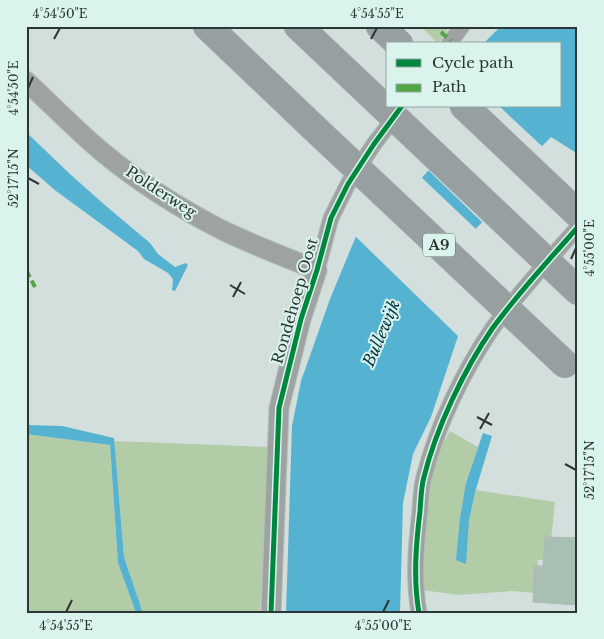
<svg xmlns="http://www.w3.org/2000/svg" width="604" height="639" font-family="'Libre Baskerville',serif">
	<style>
		.green { fill: #b3cca8 }
		.water { fill: #55b3d1 }
		.pier { fill: #d3dfdc }
		.building { fill: #a8c0b4; stroke: #aeb7b3 }
		.lines { fill: none; stroke-linecap: round; stroke-linejoin: round }
		.minor-casing { stroke: #b2bcba; stroke-width: 17 }
		.tertiary-casing { stroke: #b2bcba; stroke-width: 21 }
		.motorway-casing { stroke: #b2bcba; stroke-width: 29 }
		.minor { stroke: #9ea3a2; stroke-width: 15 }
		.tertiary { stroke: #9ea3a2; stroke-width: 19 }
		.motorway { stroke: #989fa0; stroke-width: 28 }
		.motorway-bridge-casing { stroke: #b2bcba; stroke-width: 29; stroke-linecap: butt }
		.motorway-bridge { stroke: #989fa0; stroke-width: 28 }
		.quiet { stroke: #51a544; stroke-width: 4; stroke-dasharray: 8 4; stroke-linecap: butt }
		.cycleway-casing { stroke: #daf3ed; stroke-width: 8 }
		.cycleway { stroke: #00873e; stroke-width: 5 }
		.ticks { fill: none; stroke: #2c3634; stroke-width: 2 }
		.labels { text-anchor: middle; stroke-width: 4; stroke-linejoin: round; paint-order: stroke }
		.shield { fill: #daf3ed; stroke: #606f6c; stroke-width: 1 }
		.shield-label { font-size: 14px; font-weight: bold; fill: #2c3634 }
		.street-label { font-size: 15px; fill: #2c3634; stroke: #daf3ed }
		.water-label { font-size: 16px; font-style: italic; fill: #003648; stroke: #daf3ed }
		.neatline { fill: none; stroke: #2c3634; stroke-width: 2 }
		.ticks-label { font-size: 12px; text-anchor: middle; fill: #2c3634 }
	</style>
	<rect width="100%" height="100%" fill="#d3dfdc"/>
	<path class="green" d="M421,26H450L438,44Z
		M450,431L478,447L466,483L469,520L476,490L555,502L549,560H538L536,593L512,591L459,595L422,590L424,501L442,445Z
		M26,434L110,445L118,563L136,613H26Z
		M114,441L269,447L260,613H143L124,557Z"/>
	<path class="water" d="M501,26H578V154L551,137L518,171L524,181L433,271L468,306L431,417L413,454L403,503L400,613H286L292,426L301,381L330,299L366,212L381,222L488,106H560V44H483Z
		M26,132L71,175L106,206L150,243L158,254L175,267L186,263L188,265L175,291L172,290L173,279L168,273L144,259L138,251L56,191L26,165Z
		M26,425L62,426L114,438L124,557L143,613H136L118,563L110,445L26,434Z
		M483,433L492,436L476,489L469,520L466,564L456,560L460,518L466,483Z"/>
	<path class="pier" d="M484,106H499L544,148L521,171L526,183L484,224L426,168Z
		M420,176L478,231L437,271L470,305L460,338L354,235L364,210H367L380,219Z"/>
	<path class="building" d="M545,537L578,538V605L533,602L535,566H543Z"/>
	<g class="lines">
		<g class="minor-casing">
			<path id="minor" d="M449,44L462,26
				M317,270L331,218L348,184L374,144L398,113
				M419,613C413,578 416,545 420,511C421,499 421,487 424,477C436,428 464,370 492,329C518,293 549,260 578,227"/>
		</g>
		<g class="tertiary-casing">
			<path id="tertiary" d="M26,81C51,104 75,129 101,151C137,181 181,209 222,230C253,245 285,257 317,270L301,319L279,408L271,613"/>
		</g>
		<g class="motorway-casing">
			<path id="motorway" d="M207,26L313,127
				M298,26L353,78
				M380,26L399,44
				M464,106L578,214"/>
		</g>
		<use href="#minor" class="minor"/>
		<use href="#tertiary" class="tertiary"/>
		<use href="#motorway" class="motorway"/>
		<g class="motorway-bridge-casing">
			<path id="motorway-bridge" d="M353,78L578,291
				M313,127L565,364"/>
		</g>
		<use href="#motorway-bridge" class="motorway-bridge"/>
		<path class="quiet" d="M441,32L451,41
			M26,270L35,287"/>
		<g class="cycleway-casing">
			<path id="cycleway" d="M271,613L279,408L301,319L317,270L331,218L348,184L374,144L402,106
				M419,613C413,578 416,545 420,511C421,499 421,487 424,477C436,428 464,370 492,329C518,293 549,260 578,227"/>
		</g>
		<use href="#cycleway" class="cycleway"/>
	</g>
	<path class="ticks" d="M54,39L60,28M371,39L377,28M28,88L33,77M28,178L39,184M571,259L576,248M230,285L245,294M233,297L241,282M477,417L492,425M480,429L489,413M565,464L576,470M66,612L72,600M383,612L389,600"/>
	<g class="labels">
		<rect class="shield" x="423" y="233.5" width="32" height="23" rx="4"/>
		<g class="shield-label">
			<text x="439" y="250">A9</text>
		</g>
		<g class="street-label">
			<text transform="translate(161 192) rotate(33)" y="5">Polderweg</text>
			<text transform="translate(295 301) rotate(-74)" y="5">Rondehoep Oost</text>
		</g>
		<g class="water-label">
			<text transform="translate(381 333) rotate(-67)" y="6">Bullewijk</text>
		</g>
	</g>
	<rect width="604" height="639" fill="none" stroke="#daf3ed" stroke-width="55"/>
	<rect x="386" y="42" width="175" height="65" fill="#daf3ed" stroke="#94a7a3"/>
	<rect x="396" y="59" width="25" height="8" fill="#00873e" stroke="#94a7a3"/>
	<text x="432" y="68" font-size="15" fill="#2c3634">Cycle path</text>
	<rect x="396" y="84" width="25" height="8" fill="#51a544" stroke="#94a7a3"/>
	<text x="432" y="92" font-size="15" fill="#2c3634">Path</text>
	<rect x="28" y="28" width="548" height="584" class="neatline"/>
	<g class="ticks-label">
		<text x="60" y="18">4°54'50"E</text>
		<text x="377" y="18">4°54'55"E</text>
		<text transform="translate(14 88) rotate(-90)" y="4">4°54'50"E</text>
		<text transform="translate(14 178) rotate(-90)" y="4">52°17'15"N</text>
		<text transform="translate(590 248) rotate(-90)" y="4">4°55'00"E</text>
		<text transform="translate(590 470) rotate(-90)" y="4">52°17'15"N</text>
		<text x="66" y="630">4°54'55"E</text>
		<text x="383" y="630">4°55'00"E</text>
	</g>
</svg>
